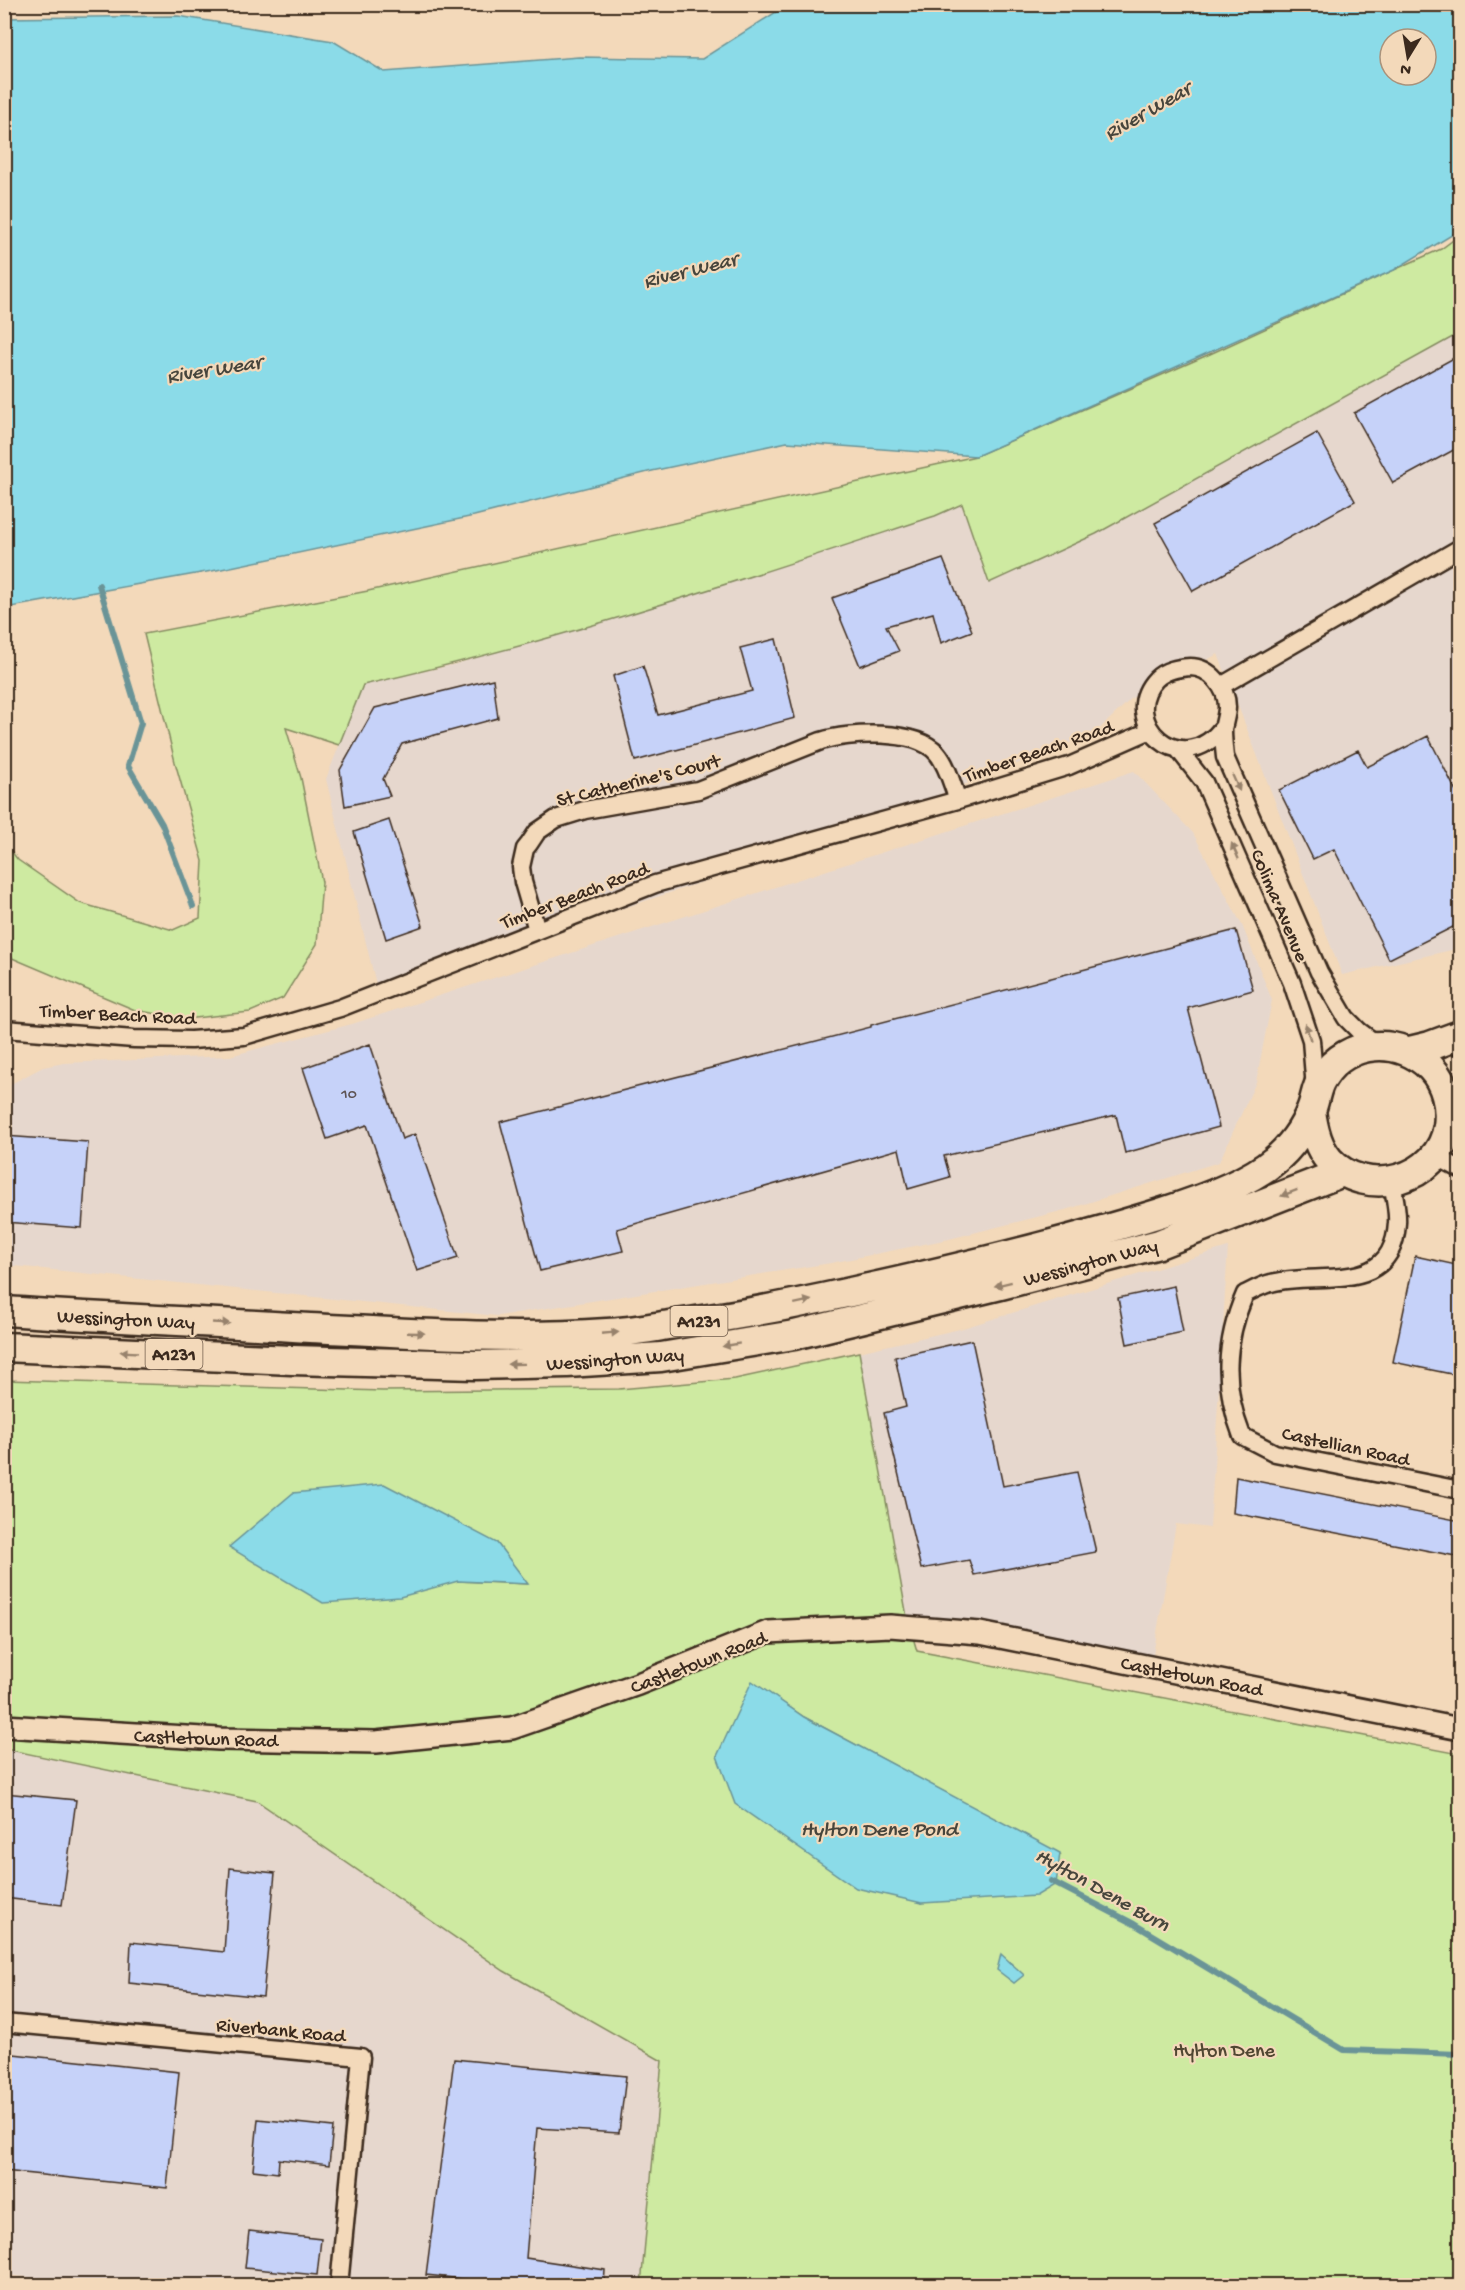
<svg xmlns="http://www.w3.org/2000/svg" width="1465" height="2290" font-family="'Gochi Hand',sans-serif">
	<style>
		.built { fill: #e6d7cd }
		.green { fill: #ceeaa1; stroke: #848a60; stroke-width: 1.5; fill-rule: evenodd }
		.water { fill: #8bdbe8; stroke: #6b9497; stroke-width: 1.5; fill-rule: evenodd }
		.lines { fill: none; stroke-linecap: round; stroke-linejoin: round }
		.stream { stroke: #6b9497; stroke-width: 6 }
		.building { fill: #c6d2f9; stroke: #3b2a1e; stroke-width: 1.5 }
		.minor-casing { stroke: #3b2a1e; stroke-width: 21 }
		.tertiary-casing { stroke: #3b2a1e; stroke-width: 26 }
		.trunk-casing { stroke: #3b2a1e; stroke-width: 33 }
		.minor { stroke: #f3d9ba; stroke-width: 16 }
		.tertiary { stroke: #f3d9ba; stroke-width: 21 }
		.trunk { stroke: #f3d9ba; stroke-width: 28 }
		.oneway { fill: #97826c }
		.labels { text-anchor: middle; stroke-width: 4.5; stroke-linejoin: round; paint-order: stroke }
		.number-label { font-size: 16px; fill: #5e5455 }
		.shield { fill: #f3d9ba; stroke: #725e4d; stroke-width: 1.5 }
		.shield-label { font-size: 18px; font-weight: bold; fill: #3b2a1e }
		.street-label { font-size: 20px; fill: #3b2a1e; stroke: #f3d9ba }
		.park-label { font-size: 20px; fill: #514732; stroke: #f3d9ba }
		.water-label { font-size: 21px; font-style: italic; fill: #47453c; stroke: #f3d9ba }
	</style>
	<rect width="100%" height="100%" fill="#f3d9ba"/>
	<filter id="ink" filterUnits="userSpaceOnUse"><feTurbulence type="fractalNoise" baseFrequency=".0167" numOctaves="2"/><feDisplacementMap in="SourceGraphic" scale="12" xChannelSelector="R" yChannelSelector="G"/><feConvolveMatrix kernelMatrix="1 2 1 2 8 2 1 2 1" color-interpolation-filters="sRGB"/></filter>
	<g filter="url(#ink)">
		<path class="built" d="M1460,314V951L1456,949L1342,975L1218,654L1132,698L1095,733L796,851L503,948L376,984L326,779L363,685L452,665L673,601L935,516L1175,411Z
			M1134,771L1193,833L1242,925L1272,1000L1256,1082L1219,1162L1065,1210L949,1239L831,1263L498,1316L5,1265V1087L43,1067L64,1063L230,1056L352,1024Z
			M1228,1247L1210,1528L1176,1524L1153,1655L907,1617L859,1352L960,1329Z
			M4,1749L257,1801L504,1971L662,2061L641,2285L117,2286L5,2275Z"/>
		<path class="green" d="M1460,235V333L1096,534L989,583L962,504L935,516C746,578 557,642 363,685L339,745L286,728L301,778L322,882L317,944L283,998L250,1012L185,1019L135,1010L5,955L4,842L18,860L80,903L173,930L200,918L203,861L175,762L144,634L368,591L976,456L1210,354L1394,270L1441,249Z
			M859,1352L907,1617L917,1651L1460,1754V2285H641L662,2061L504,1971L257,1801L5,1749V1380L383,1391L619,1389L735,1379ZM497,1543L527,1584L458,1581ZM752,1682L804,1717L1060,1854L922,1903Z"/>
		<path class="water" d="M787,5H1460V230L1394,270L976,456L787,442L652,471L474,516L212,571L5,608V18L178,16L333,41L384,72L579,57L702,59ZM1390,39H1426V75H1390Z
			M384,1484L497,1543L528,1584L458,1581L400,1597L323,1603L229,1547L293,1493Z
			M752,1681L804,1717L1060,1853L1056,1884L1036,1896L922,1903L856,1888L735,1804L717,1756Z
			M1001,1954L1024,1975L1014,1983L997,1970Z"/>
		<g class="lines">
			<path class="stream" d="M99,585L141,723L128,766L162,824L193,906
				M1051,1881L1134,1924L1344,2050L1460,2054"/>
		</g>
		<path class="building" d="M1461,354V446L1393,483L1354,413Z
			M1317,433L1355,501L1193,591L1155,523Z
			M943,559L972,631L941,643L933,613L886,626L899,651L860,666L832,598Z
			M776,639L795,718L635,761L613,676L643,666L658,715L752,691L740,648Z
			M493,679L498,718L402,744L383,779L390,796L345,806L340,770L375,708Z
			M1428,736L1461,801V923L1389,959L1334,849L1313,859L1279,790L1358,750L1367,767Z
			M389,820L423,926L386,939L354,832Z
			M1236,930L1253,990L1188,1008L1219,1127L1125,1153L1116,1115L944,1156L950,1177L908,1189L899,1149L617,1229L623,1251L540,1271L500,1122L871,1027V1025Z
			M370,1044L402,1139L415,1134L458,1258L417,1271L367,1125L327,1139L303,1068Z
			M4,1136L88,1142L82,1228L4,1222Z
			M1415,1256L1461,1266V1376L1393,1362Z
			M1174,1286L1183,1332L1127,1344L1118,1298Z
			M972,1340L1003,1486L1077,1472L1096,1552L974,1575L969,1560L921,1569L884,1413L906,1407L895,1357Z
			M1236,1477L1461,1521V1557L1233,1513Z
			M4,1793L76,1800L62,1905L4,1898Z
			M230,1868L275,1873L263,1997L129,1983L131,1942L224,1952Z
			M4,2053L179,2072L167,2188L4,2171Z
			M454,2059L626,2076L619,2133L537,2128L526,2258L605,2270L604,2286H527L426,2275Z
			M258,2119L333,2127L329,2165L279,2159L278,2173L253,2170Z
			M249,2231L321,2239L317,2275L245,2268Z"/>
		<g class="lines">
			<g class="minor-casing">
				<path id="minor" d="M1221,686L1460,548
					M1223,727C1181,783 1117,720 1156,679C1165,670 1177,668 1190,667C1210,667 1227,688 1227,707C1227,715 1224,722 1223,730C1223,739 1224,748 1225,757L1319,972L1346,1018L1359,1031L1378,1045
					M1178,749L1204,782L1292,983L1311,1040L1315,1089
					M537,930L523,882L521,867L525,849L529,844L537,832L556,819L585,810L698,790L821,741C849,732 916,729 937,753C948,766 952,785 958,800
					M4,1029L134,1039L191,1040L244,1036L340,1008L655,884L958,800L1069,766L1151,730
					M1435,1156L1460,1169
					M1392,1182C1394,1195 1398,1210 1397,1223C1393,1297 1318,1270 1271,1283C1262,1285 1253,1290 1245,1294C1224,1343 1223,1387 1242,1436L1275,1453L1460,1490
					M4,2023L361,2057L339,2286"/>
			</g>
			<g class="tertiary-casing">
				<path id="tertiary" d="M4,1726L219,1739L376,1742L512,1728L638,1684L768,1632L890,1626L980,1633L1460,1729"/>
			</g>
			<g class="trunk-casing">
				<path id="trunk" d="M1409,1051L1430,1046L1460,1035
					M4,1311C106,1318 208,1322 310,1328C408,1333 508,1340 607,1333C628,1332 649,1328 669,1325C729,1317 787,1306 846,1293C952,1270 1057,1245 1160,1213C1195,1202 1247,1184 1274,1161C1290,1148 1304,1129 1311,1110C1316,1099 1315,1088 1323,1077C1347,1039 1401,1036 1431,1068C1445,1083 1451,1106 1448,1126C1440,1181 1365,1200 1329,1160C1317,1146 1313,1128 1311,1110
					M4,1347L292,1360L475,1365L567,1363L661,1357L794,1335L1001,1285L1159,1244L1343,1172"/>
			</g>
			<use href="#minor" class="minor"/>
			<use href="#tertiary" class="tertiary"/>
			<use href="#trunk" class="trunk"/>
		</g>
		<defs><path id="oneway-solid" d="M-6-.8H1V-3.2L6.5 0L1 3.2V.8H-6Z" transform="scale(1.5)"/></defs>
		<g class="oneway">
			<use href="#oneway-solid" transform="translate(1236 783) rotate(66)"/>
			<use href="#oneway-solid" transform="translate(1235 851) rotate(-114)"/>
			<use href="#oneway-solid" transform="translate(1308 1032) rotate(-107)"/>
			<use href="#oneway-solid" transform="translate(1289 1193) rotate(159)"/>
			<use href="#oneway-solid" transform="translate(1003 1284) rotate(166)"/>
			<use href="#oneway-solid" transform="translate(803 1302) rotate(-12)"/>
			<use href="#oneway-solid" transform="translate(221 1323) rotate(3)"/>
			<use href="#oneway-solid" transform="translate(416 1333) rotate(2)"/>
			<use href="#oneway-solid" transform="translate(610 1333) rotate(-5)"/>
			<use href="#oneway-solid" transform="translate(731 1345) rotate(170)"/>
			<use href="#oneway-solid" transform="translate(129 1352) rotate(-177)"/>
			<use href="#oneway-solid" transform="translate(516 1364) rotate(179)"/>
		</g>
	</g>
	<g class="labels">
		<g class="number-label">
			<text x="349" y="1098">10</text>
		</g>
		<g class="shield">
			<rect x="670.5" y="1306" width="57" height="30" rx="4.5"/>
			<rect x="145.5" y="1339" width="57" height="30" rx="4.5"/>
		</g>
		<g class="shield-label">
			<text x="699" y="1327">A1231</text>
			<text x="174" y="1360">A1231</text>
		</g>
		<g class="street-label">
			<text transform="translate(1038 750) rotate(-19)" y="7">Timber Beach Road</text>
			<text transform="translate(638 779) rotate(-14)" y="7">St Catherine's Court</text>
			<text transform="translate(574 894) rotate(-21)" y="7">Timber Beach Road</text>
			<text transform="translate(1281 905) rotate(67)" y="7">Colima Avenue</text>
			<text transform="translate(118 1013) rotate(3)" y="7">Timber Beach Road</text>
			<text transform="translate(1090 1261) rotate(-15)" y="7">Wessington Way</text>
			<text transform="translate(126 1318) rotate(3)" y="7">Wessington Way</text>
			<text transform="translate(615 1358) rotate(-4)" y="7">Wessington Way</text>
			<text transform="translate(1346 1445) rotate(12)" y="7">Castellian Road</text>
			<text transform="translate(698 1661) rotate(-21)" y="7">Castletown Road</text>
			<text transform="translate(1192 1675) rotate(11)" y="7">Castletown Road</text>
			<text transform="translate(206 1737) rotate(2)" y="7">Castletown Road</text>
			<text transform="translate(281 2029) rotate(5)" y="7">Riverbank Road</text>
		</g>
		<g class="park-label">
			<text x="1224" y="2056">Hylton Dene</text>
		</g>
		<g class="water-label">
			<text transform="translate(1147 110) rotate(-30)" y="7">River Wear</text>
			<text transform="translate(690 269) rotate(-14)" y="7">River Wear</text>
			<text transform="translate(214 368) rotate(-9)" y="7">River Wear</text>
			<text x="879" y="1835">Hylton Dene Pond</text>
			<text transform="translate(1103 1889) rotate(29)" y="7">Hylton Dene Burn</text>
		</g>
	</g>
	<rect width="1465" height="2290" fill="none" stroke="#f3d9ba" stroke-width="24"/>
	<rect x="12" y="12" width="1441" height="2266" fill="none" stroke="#3b2a1e" stroke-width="2" filter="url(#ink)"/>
	<g transform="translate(1408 57) rotate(191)"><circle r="28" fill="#f3d9ba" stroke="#a9937c" stroke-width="1.5"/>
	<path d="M0-4.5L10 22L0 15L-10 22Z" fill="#3b2a1e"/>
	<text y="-9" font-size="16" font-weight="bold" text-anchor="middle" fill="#3b2a1e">N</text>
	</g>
</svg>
